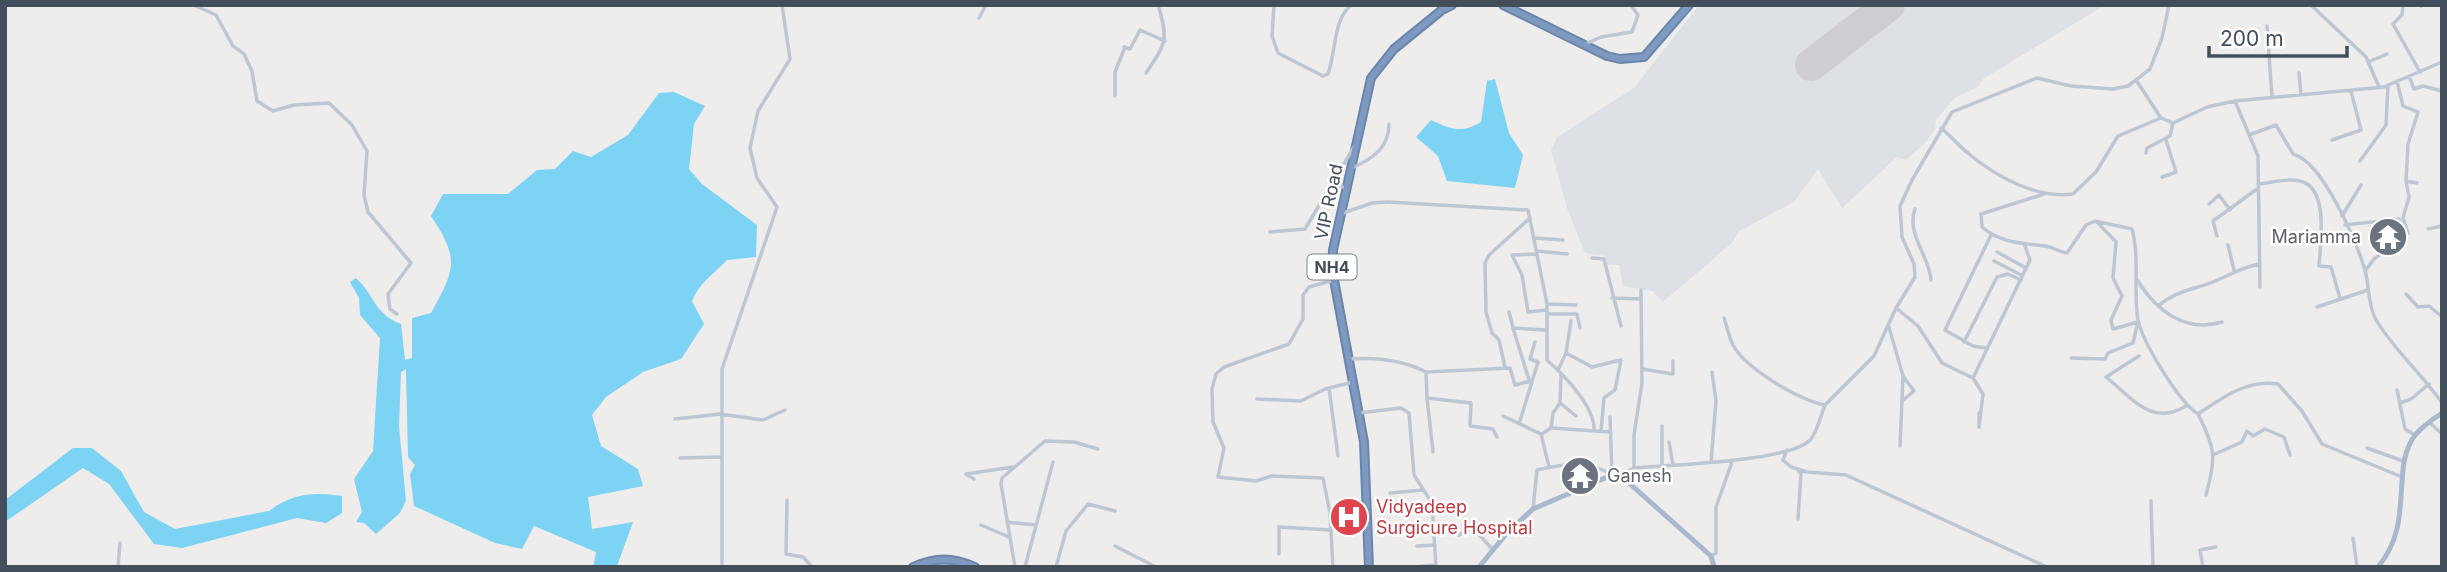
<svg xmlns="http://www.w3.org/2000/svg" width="2447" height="572" font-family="Inter,sans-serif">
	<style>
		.airport { fill: #dde0e5 }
		.water { fill: #7dd3f4 }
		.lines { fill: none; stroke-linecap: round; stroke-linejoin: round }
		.runway { stroke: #ceced2; stroke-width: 32 }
		.highway-casing { stroke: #6985ac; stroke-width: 10 }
		.street { stroke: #bdc7d3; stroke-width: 3.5 }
		.primary { stroke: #a8b9ce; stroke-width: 5 }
		.highway { stroke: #7e9ac1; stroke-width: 6 }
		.labels { text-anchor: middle; stroke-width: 5; stroke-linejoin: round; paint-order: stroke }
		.shield { fill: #fff; stroke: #7b838c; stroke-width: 2 }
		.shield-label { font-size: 16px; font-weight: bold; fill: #434e5b }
		.street-label { font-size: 18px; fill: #434e5b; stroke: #fff }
		.worship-label { font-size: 18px; fill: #5b616d; stroke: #fff; text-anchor: end }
		.health-label { font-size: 18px; fill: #be3a42; stroke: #fff; text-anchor: start }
	</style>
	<rect width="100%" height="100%" fill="#efecec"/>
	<path class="airport" d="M1699,5H2105L1983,79L1978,87L1956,97L1936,120L1935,129L1926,142L1906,160L1897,157L1842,208L1818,169L1794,202L1739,231L1733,242L1663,302L1652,291L1623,286L1619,265H1607L1605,256L1585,253L1568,211L1551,150L1557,137L1634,88Z"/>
	<path class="water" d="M1495,79L1509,133L1523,155L1515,188L1447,181L1438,156L1416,137L1431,120C1450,129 1461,134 1481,122L1487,81Z
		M674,92L705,106L694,124L689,169L702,184L757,225L756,257L727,260C714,274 699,283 692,301L704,324L681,359L643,372L606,397L592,415L601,446L638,469L643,486L588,497L592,529L633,522L617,566L593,567L596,552L534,526L522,549L495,543L414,506L410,474L415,465L408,457L406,369L401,372L399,426L406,501L400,513L376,534L364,523L356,522L362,512L354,479L373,451L380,338L360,315L359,298L350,282L356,278C375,295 374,314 401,324L405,360L412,358V318L431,313C455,270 460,259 431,216L443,194H508L537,170L555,169L573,151L591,157L628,135L659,93Z
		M73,448H92L121,471L144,512L175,529L269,511C293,493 313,492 342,496V513L326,523L297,518L182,548L154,544L109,484L83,468L5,522V500Z"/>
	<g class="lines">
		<path class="runway" d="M1811,65L1889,5"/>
		<g class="highway-casing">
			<path id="highway" d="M1503,5L1607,56L1620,59L1644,57L1689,5
				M913,567C936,557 952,557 975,567
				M1369,567L1364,442L1332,269L1333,250L1371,78L1394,49L1442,10L1452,5"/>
		</g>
		<path class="street" d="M194,5L216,15L233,46L244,54L252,71L257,101L273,111L294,105L329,103L352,125L367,151L364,195L368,212L411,263L388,294L390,309L397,314
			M1274,5L1272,36L1278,53L1323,76L1328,74C1336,52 1333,20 1351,5
			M2311,5L2366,57L2379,87
			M2403,5L2402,15L2393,24L2420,72
			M2419,5L2421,6
			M979,18L986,5
			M2267,26L2272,97
			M1585,44L1601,37L1632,32L1638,15L1631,5
			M1124,47L1130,49L1140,30L1165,41
			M2368,62L2387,54
			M1146,73C1166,43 1169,40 1158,5
			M2299,73L2301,95
			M2409,76L2414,89L2423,86L2442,91
			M2136,80L2161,118
			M2397,81L2403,106L2418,112L2408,144L2406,181L2409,197L2403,218L2408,233
			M1115,96V72L1125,47
			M2235,101L2258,156L2260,287
			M1941,128C1951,136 1959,146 1969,154C1997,177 2037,199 2073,194L2096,172L2118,136L2161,118L2173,123L2207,107L2235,101L2384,87L2442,62
			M2249,135L2276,125L2293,154C2323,162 2356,241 2365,270C2369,285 2368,303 2375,318C2392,348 2422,374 2442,403
			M2332,140L2361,130L2351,91
			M2146,153L2147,148L2170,136L2173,123
			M2360,161L2386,125L2388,85
			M1352,168C1372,159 1389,148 1389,124
			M2162,177L2176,172L2166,140
			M2406,181L2417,183
			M1333,182L1347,189
			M2258,184C2271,183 2291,177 2303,182C2329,191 2320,246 2319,266L2331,267L2340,298
			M2044,194L1981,214L1982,227C2000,243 2022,243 2045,246C2053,247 2059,252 2067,253L2086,225L2095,221L2132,229C2140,258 2133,291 2138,320C2143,343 2179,402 2198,414C2222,398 2247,379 2278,384L2302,411L2322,444L2402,477
			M2209,204L2219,195L2230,210
			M1915,209C1906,234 1929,255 1931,280
			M1343,213L1372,203L1388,202L1528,210L1547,304V360C1564,375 1596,408 1594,431
			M2342,216L2361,185
			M2097,222L2116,242L2113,278L2122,296L2111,320L2113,329
			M2345,225L2399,219L2404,237L2374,259L2365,271
			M2428,229L2442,226
			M1270,232L1305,229L1354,147
			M2217,236L2213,221L2257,189
			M1534,238L1563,240
			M2228,245L2234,270
			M1537,251L1567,254
			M1997,252L2026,268
			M1592,258L1604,259L1621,326
			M1994,261L2023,276
			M2138,281C2157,312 2187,333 2222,322
			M2406,294L2418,307L2429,306L2440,315
			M1612,298L1641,299
			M1547,304L1576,305
			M2158,306C2175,291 2193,290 2213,282C2230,275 2240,268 2259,264
			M2317,307L2368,290
			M1896,308L1918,326L1942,363L1973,378L1983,394L1979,427V413
			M1509,312L1513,328L1545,330
			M1528,312L1522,275L1512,255L1537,254
			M1528,312L1547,310
			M1547,314H1577L1580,328
			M1724,318C1727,327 1729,337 1733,345C1746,369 1799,400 1825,405L1874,356L1896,308L1915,277L1914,264L1902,237L1900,206L1912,180L1952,112L2037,78L2071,86L2113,89L2128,86L2150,69L2162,38L2169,5
			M1889,327L1903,376L1900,446
			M1513,328L1530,383
			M1964,342L1997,277L2008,274L2021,280
			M1986,348L1973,346L1945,330L1991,235
			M1566,353L1592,367L1621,360L1615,390L1604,398L1601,431
			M2139,356L2106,377C2132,398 2152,427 2186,406
			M2071,358L2105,359L2108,353L2133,343L2138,322L2113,329
			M1349,359C1375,357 1403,360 1426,372L1510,368L1515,385L1530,381
			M1505,367L1499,340L1492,333L1486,312L1485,263L1489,255L1530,218
			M1642,369L1673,374V361
			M1558,370L1566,353L1571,321
			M1426,372L1427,398L1471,403L1470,426L1493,429L1497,437
			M1973,378L2030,260L2025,246
			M1329,388L1338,456
			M2397,390L2405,429L2415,435
			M1427,398L1433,452
			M1257,399L1301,401L1325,389L1353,382
			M1902,401L1914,391L1903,376
			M1560,403L1576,416
			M2400,403L2411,399L2429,384
			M1359,413L1401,408L1409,413L1414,475L1432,503L1436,567
			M2198,414C2216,450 2216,456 2206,495
			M1503,416L1541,434L1549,467
			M1610,417L1612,475
			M675,419L720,414L763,420L785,410
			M2429,422L2442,434
			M1519,424L1538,362L1530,359L1535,342
			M1662,426V466
			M1551,428L1610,432
			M1542,434L1551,428L1553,413L1560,403L1561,375
			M1669,442L1673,465
			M2367,448L2403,461
			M1787,450L1783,460L1791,467L1807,472L1846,475L2047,567
			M2213,455L2242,442L2247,431L2253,436L2265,429L2284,437L2290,455
			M680,458L720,457
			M1711,462L1716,401L1712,372
			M1634,468V435L1642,383L1641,290
			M1620,475L1634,468C1667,465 1789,462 1810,440C1817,433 1821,415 1825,405
			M974,479L966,474L1013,467
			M1390,493L1423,490
			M787,500L786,554L803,557L812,567
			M2151,501L2153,567
			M1533,509L1537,470C1564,464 1587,459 1612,475
			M1798,519L1801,474L1798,470
			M1007,522L1036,525
			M1403,524L1433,525
			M981,525L1009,537
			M1459,535L1472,527L1493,550
			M2353,538L2357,567
			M1115,546L1156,567
			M1417,546L1435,545
			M1279,554V527L1331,530
			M1711,556L1716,553V507L1732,462
			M118,567L120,543
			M722,567V369L777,207L757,178L750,148L758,111L790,59L782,5
			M1015,567L1001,484L1002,478L1045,441L1074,442L1098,449
			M1025,567L1053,462
			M1056,567L1066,531L1088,504L1115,511
			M1333,567L1330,513L1323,478L1272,476L1256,481L1218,477L1224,448L1213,422L1212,389L1216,374L1224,367L1289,344L1303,319V295L1309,287L1334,280
			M1413,567L1436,565
			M2203,567L2200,550L2216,547"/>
		<path class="primary" d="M1479,567L1507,533L1533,509L1612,475H1620L1711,556L1714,567
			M2378,567C2416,522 2389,467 2416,434C2423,426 2433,419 2442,413"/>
		<use href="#highway" class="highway"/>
	</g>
	<defs>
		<g id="temple-disc" transform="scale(2.0125)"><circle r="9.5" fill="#6b7280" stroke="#fff"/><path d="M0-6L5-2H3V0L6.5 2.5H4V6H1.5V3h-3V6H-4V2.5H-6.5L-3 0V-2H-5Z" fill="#fff"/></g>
		<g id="hospital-disc" transform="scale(2.0125)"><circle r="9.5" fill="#e0444e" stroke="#fff"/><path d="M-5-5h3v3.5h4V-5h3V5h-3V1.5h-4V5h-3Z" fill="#fff"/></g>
	</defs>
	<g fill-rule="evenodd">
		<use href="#temple-disc" x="2388" y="237"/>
		<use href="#temple-disc" x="1580" y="476"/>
		<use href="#hospital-disc" x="1349" y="517"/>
	</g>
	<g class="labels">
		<rect class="shield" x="1307.5" y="254.5" width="49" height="25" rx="5"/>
		<g class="shield-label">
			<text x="1332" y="273">NH4</text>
		</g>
		<g class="street-label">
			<text transform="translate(1329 202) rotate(-78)" y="6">VIP Road</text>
		</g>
		<g class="worship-label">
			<text x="2361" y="243">Mariamma</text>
			<text x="1607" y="482" text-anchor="start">Ganesh</text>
		</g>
		<g class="health-label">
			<text x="1376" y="513">Vidyadeep<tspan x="1376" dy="21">Surgicure Hospital</tspan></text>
		</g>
	</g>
	<rect width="2447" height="572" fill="none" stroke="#434e5b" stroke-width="14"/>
	<path d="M2209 46v10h138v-10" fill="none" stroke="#434e5b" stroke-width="3.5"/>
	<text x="2220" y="46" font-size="21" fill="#434e5b" stroke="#ffffff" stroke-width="5" paint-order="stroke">200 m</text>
</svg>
